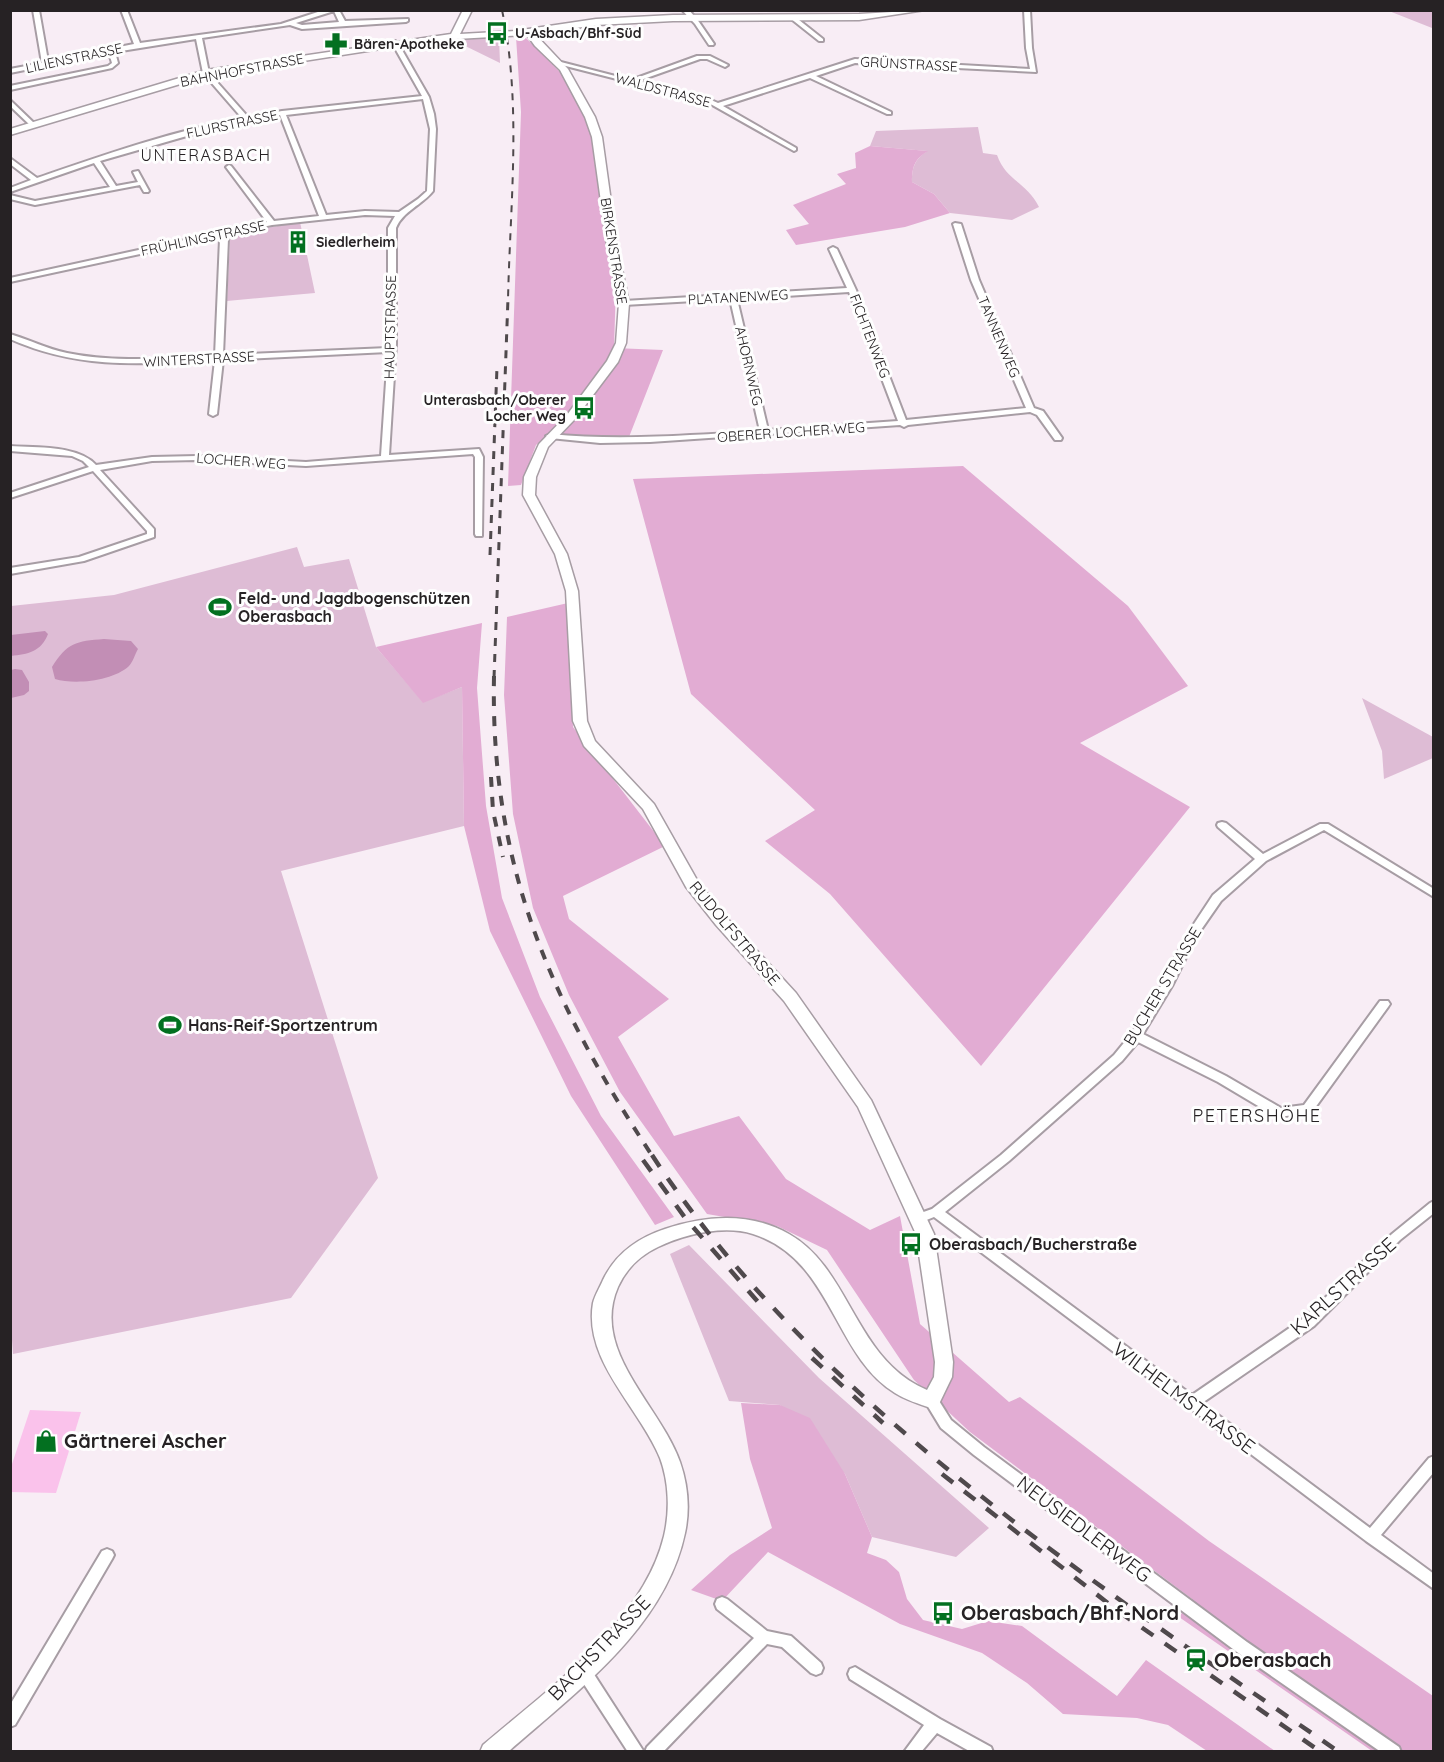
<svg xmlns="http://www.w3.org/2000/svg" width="1444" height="1762" font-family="Quicksand,sans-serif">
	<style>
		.green { fill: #debcd5 }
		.forest { fill: #e2acd3 }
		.water { fill: #c28eb5 }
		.building { fill: #fac2eb }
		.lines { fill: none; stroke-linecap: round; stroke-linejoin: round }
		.street-casing { stroke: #a79da4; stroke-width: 4 }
		.secondary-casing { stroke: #a79da4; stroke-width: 3 }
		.street { fill: #fff; fill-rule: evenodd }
		.secondary { fill: #fff; fill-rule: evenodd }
		.rail-far3 { stroke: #4f494c; stroke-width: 2; stroke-dasharray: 7 7; stroke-linecap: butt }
		.rail-far2 { stroke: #4f494c; stroke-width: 3; stroke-dasharray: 8 8; stroke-linecap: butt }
		.rail-far1 { stroke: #4f494c; stroke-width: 4; stroke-dasharray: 10 10; stroke-linecap: butt }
		.rail { stroke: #4f494c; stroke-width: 4.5; stroke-dasharray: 14 14; stroke-linecap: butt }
		.labels { text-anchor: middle; stroke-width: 6; stroke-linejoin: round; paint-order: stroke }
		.far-poi-label { font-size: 14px; font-weight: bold; fill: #262224; stroke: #fefefe; text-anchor: start }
		.far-street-label { font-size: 14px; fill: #262224; stroke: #fefefe }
		.far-quarter-label { font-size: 16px; letter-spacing: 1.5px; fill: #262224; stroke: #fefefe }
		.poi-label { font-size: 16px; font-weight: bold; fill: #262224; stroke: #fefefe; text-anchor: start }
		.street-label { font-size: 16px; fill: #262224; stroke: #fefefe }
		.neighbourhood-label { font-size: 18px; letter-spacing: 1.5px; fill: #262224; stroke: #fefefe }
		.near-street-label { font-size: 20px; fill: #262224; stroke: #fefefe }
		.near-poi-label { font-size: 20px; font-weight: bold; fill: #262224; stroke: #fefefe; text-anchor: start }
	</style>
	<rect width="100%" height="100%" fill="#f8edf5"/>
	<path class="green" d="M1389,11H1433V28H1432Z
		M499,37L500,63L449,38Z
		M978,127L983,153L997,155C1006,181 1027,182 1039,207L1012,220L950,213L934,194L912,182C912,166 915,160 927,151L870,146L876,131Z
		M300,222L315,293L227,301L230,239L233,234Z
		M297,547L304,567L349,559L376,647L423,702L462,687L464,826L281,871L378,1178L291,1298L13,1354L11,1326V606L114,595Z
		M1362,698L1433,737V758L1384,779L1382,751Z
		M689,1245L819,1378L989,1528L956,1557L872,1537L845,1474L780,1405L729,1401L670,1254Z"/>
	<path class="forest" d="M516,37H525L564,76L595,124L616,284L614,348L663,350L629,437L549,434L536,445L521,485L508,486L521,112Z
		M870,146L928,151C915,159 912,166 912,182L934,194L950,213L905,227L796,245L786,230L809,224L793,205L846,184L837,174L856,168L855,153Z
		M963,466L1128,606L1188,686L1080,743L1190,807L981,1066L830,894L765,841L815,810L691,694L633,479Z
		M568,603L573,727L665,846L563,896L569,919L669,999L618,1037L674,1136L739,1116L786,1179L870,1230L900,1216L920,1324L1009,1402L1020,1397L1209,1541L1433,1696V1751H1372L1179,1617L1192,1599L970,1432L914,1380L827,1250L777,1226L707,1214L620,1092L569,995L533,908L513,814L504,695L507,617Z
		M482,623L477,688L486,806L502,898L540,997L601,1116L674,1217L655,1225L571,1096L490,931L464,826L462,687L423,703L376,647Z
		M741,1403L780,1405L810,1418L845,1474L872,1537L867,1553L886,1560L899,1572L907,1599L923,1620L962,1629L988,1621L1022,1626L1117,1696L1146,1660L1275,1751H1207L1168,1725L1137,1718L1063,1714L1027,1683L982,1653L900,1624L768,1552L722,1601L691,1590L730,1555L772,1528L750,1459Z"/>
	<path class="water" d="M45,631L48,634C41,652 28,654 11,656V635Z
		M104,639L131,641L138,649C135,654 133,662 129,666C113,681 75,685 55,679L52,667C67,643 76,641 104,639Z
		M15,669L22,670L29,682V691L24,695L11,698V670Z"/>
	<path class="building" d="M30,1410L81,1412L56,1493L10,1492V1470Z"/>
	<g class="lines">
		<g class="street-casing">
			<path id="street" d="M33,10H39L48,61L134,44L121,10H127L140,43L281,24L324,10H339L345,21L408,19V21L406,22L302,29L290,25L202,38L209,73L248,117L282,111L422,96L392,43L395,41L398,43L429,97L434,114L436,129L433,191C422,205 403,211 396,228V344L389,455L479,449L483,457L482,536H476L475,534V457L473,454L306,466L197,460L152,461L100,470L154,529V537L84,561L10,574V568L79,557L147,534V531L93,471L10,498V493L89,467L83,461L72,456L10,451V446C37,448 78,445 96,465L152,457L197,456L306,462L381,456L388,352L223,360L217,414L213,416L209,414L215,360C142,364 80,370 10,339V334C30,340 47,349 67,353C116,363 166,358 215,356L220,239L219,237L10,282V278L267,222L226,167L229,165L231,166L274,221L319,216L280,115L218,127L100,161L116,186L138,182L133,172L138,171L149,191L148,192H144L140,185L35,205L10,199V195L35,201L110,187L94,163L10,192V188L31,180L10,164V158L37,178C104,155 172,131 242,118L203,73L196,39L115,52L118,63L112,68L10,90V86L108,66L112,63L109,53L10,73V69L42,63ZM334,11L339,22L302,25L296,23ZM423,99L430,129L427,191L418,199L399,212L365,211L326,215L286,115ZM365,215L395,216L388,228V348L223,355L228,239L225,235L272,225Z
				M682,10H689L699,22L714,44L713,45H709L695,24Z
				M1024,10H1030L1032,48L1036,72L855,63L816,76L891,112V114H887L810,78L723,106L796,148V150L794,151L707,102L554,63L557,61L631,80L697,56H710L728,65L725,67L707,59H700L638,81L711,100L718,103L855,59L1030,69L1026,48Z
				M790,16H794L823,39V41H819L790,18Z
				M10,100L35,124V126H31L10,106Z
				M955,223L961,224L979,280L1034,408L1043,411L1062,438L1061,440H1055L1037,415L1030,412L908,425L904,427L900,425L650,442L600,443L550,438L546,436L550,434C620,441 690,435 760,431L730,299L624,305L620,303L624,301L847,288L829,249L833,247L837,249L856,290L906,420L1026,408L971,280L953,224ZM849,292L898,421L768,430L737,299Z
				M1222,822L1226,823L1263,854L1320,824H1328L1434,889V897L1324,830L1266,861L1221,901L1196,937L1172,986L1143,1034L1226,1076L1281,1108L1304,1105L1380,1001H1388L1390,1004L1388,1007L1312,1112L1308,1113L1279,1117L1275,1116L1218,1082L1138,1042L1122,1061L1009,1161L945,1212L1192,1395L1304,1318L1392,1234L1430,1203L1434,1201V1213L1400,1240L1314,1326L1202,1403L1370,1528L1429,1458L1434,1456V1472L1381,1535L1434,1574V1589L1366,1541L1191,1409L1185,1408L1183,1404L934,1217L919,1223L915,1221L913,1218L915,1215L932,1209L1001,1155L1114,1055L1132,1033L1161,986L1186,936L1213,895L1255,859L1218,827L1217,825L1218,823Z
				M931,1394L936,1396L951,1420L984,1447L1247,1642L1399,1747L1401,1752H1381L1237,1652L974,1455L941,1428L924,1400L926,1396Z
				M107,1549L112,1551L114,1555L112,1559L15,1725L10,1727V1705L102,1551Z
				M722,1597L727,1599L767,1631L791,1636L821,1663L823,1668L821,1673L816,1675L811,1673L782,1647L767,1644L663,1752H645L647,1747L754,1638L717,1609L715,1604L717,1599Z
				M583,1663L588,1665L644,1752H628L578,1675L576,1670L578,1665Z
				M855,1667L940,1719L991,1747L993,1752H971L937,1733L921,1752H904L924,1725L850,1679L848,1674L850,1669Z"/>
		</g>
		<g class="secondary-casing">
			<path id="secondary" d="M463,10H472L460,34L515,31L596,19L673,15L859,14L925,10L859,20L673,21L596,25L535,34L568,69L595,117L602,137L617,245L629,303L626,343L618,362L575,419L548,447L536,477L535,495L567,554L578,591L587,721L595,741L654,804L697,880L726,917L796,993L871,1100L934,1234L953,1362L952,1377L938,1406L931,1408C919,1404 906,1400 895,1393C833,1355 833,1260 753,1234C724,1225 685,1234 658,1247C641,1255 626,1269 618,1287C590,1351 660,1405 680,1462C688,1485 690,1510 685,1533C665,1628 576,1692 508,1752H480L483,1745C548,1689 643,1623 664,1536C670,1511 669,1482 660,1458C640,1408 583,1361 593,1303C595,1295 600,1287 603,1280C616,1253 638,1238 665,1229C706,1215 751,1212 789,1234C851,1269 854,1359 927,1390L934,1377L935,1362L916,1234L858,1107L784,1001L716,925L686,887L643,809L584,746L573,721L566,591L555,554L523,495L524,477L539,444L567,415L607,361L616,343L619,303L607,245L592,137L585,117L560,70L535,46L527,35L438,40L207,76L10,135V129L206,70L451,34Z"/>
		</g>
		<use href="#street" class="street"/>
		<use href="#secondary" class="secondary"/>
		<path class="rail-far3" d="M502,10C522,104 510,204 508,300"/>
		<path class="rail-far2" d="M490,555L497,367
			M494,678L508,298"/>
		<path class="rail-far1" d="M494,676C490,866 551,1002 653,1157
			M491,777L493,811L503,857"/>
		<path class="rail" d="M652,1155C815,1404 1098,1585 1339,1752
			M643,1160L686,1219L758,1302
			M812,1358L883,1423
			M942,1474L1118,1611L1321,1752"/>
	</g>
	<defs>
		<g id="bus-bare" transform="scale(1.8)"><path d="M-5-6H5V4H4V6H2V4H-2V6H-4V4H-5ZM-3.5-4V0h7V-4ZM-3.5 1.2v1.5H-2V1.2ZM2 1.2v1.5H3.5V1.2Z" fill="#037020" stroke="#fefefe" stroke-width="2.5" paint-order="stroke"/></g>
		<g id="pharmacy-bare" transform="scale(1.8)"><path d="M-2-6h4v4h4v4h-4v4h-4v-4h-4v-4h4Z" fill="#037020" stroke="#fefefe" stroke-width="2.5" paint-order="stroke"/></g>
		<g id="building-bare" transform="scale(1.8)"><path d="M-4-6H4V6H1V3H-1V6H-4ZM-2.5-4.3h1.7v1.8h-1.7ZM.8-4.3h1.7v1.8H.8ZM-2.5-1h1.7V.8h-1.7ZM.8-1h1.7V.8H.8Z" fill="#037020" stroke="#fefefe" stroke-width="2.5" paint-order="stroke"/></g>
		<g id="stadium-bare" transform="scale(1.8)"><path d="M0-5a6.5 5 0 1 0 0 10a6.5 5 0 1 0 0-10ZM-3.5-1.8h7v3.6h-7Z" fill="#037020" stroke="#fefefe" stroke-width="2.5" paint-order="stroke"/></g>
		<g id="shop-bare" transform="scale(1.8)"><path d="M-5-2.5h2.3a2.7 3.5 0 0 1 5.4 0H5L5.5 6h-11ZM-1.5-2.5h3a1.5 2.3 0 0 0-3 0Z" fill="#037020" stroke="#fefefe" stroke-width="2.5" paint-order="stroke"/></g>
		<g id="station-bare" transform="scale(1.8)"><path d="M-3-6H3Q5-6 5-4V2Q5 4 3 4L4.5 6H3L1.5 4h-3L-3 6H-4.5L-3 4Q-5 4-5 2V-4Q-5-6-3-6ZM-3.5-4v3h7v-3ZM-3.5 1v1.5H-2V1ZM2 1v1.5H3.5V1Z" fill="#037020" stroke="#fefefe" stroke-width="2.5" paint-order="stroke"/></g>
	</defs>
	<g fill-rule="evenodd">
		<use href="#bus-bare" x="497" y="33"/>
		<use href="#pharmacy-bare" x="336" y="44"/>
		<use href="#building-bare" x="298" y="242"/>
		<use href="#bus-bare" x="584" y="408"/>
		<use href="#stadium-bare" x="220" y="607"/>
		<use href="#stadium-bare" x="170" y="1025"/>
		<use href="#bus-bare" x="911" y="1244"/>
		<use href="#shop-bare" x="46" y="1441"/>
		<use href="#bus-bare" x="943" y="1613"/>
		<use href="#station-bare" x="1196" y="1660"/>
	</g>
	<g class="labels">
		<g class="far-poi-label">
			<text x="515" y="38">U-Asbach/Bhf-Süd</text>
			<text x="354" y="49">Bären-Apotheke</text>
			<text x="316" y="247">Siedlerheim</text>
			<text x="566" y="405" text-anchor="end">Unterasbach/Oberer<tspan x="566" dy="16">Locher Weg</tspan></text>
		</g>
		<g class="far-street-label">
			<text transform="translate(74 58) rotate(-12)" y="5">LILIENSTRASSE</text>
			<text transform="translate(909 64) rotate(3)" y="5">GRÜNSTRASSE</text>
			<text transform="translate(242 70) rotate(-11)" y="5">BAHNHOFSTRASSE</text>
			<text transform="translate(663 90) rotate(15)" y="5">WALDSTRASSE</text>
			<text transform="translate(232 124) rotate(-12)" y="5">FLURSTRASSE</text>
			<text transform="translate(203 238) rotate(-12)" y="5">FRÜHLINGSTRASSE</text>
			<text transform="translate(614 251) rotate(81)" y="5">BIRKENSTRASSE</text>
			<text transform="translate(738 297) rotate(-3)" y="5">PLATANENWEG</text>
			<text transform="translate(390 327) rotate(-89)" y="5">HAUPTSTRASSE</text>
			<text transform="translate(870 336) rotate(69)" y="5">FICHTENWEG</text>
			<text transform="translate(999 337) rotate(67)" y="5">TANNENWEG</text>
			<text transform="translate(199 359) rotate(-3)" y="5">WINTERSTRASSE</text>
			<text transform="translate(749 366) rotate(77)" y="5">AHORNWEG</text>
			<text transform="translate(791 432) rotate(-4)" y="5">OBERER LOCHER WEG</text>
			<text transform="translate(241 461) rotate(4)" y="5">LOCHER WEG</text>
		</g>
		<g class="far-quarter-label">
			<text x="206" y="161">UNTERASBACH</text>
		</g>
		<g class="poi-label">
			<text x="238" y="604">Feld- und Jagdbogenschützen<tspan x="238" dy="18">Oberasbach</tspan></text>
			<text x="188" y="1031">Hans-Reif-Sportzentrum</text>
			<text x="929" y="1250">Oberasbach/Bucherstraße</text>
		</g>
		<g class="street-label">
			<text transform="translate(735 933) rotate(50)" y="6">RUDOLFSTRASSE</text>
			<text transform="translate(1162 986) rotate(-59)" y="6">BUCHER STRASSE</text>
		</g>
		<g class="neighbourhood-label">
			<text x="1257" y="1122">PETERSHÖHE</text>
		</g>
		<g class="near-street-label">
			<text transform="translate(1343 1286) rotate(-42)" y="7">KARLSTRASSE</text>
			<text transform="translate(1184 1398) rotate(37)" y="7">WILHELMSTRASSE</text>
			<text transform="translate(1084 1529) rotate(37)" y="7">NEUSIEDLERWEG</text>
			<text transform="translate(599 1648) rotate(-46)" y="7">BACHSTRASSE</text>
		</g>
		<g class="near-poi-label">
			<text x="64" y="1448">Gärtnerei Ascher</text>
			<text x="961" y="1620">Oberasbach/Bhf-Nord</text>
			<text x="1214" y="1667">Oberasbach</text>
		</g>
	</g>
	<rect width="1444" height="1762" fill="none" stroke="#262224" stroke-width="24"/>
</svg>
